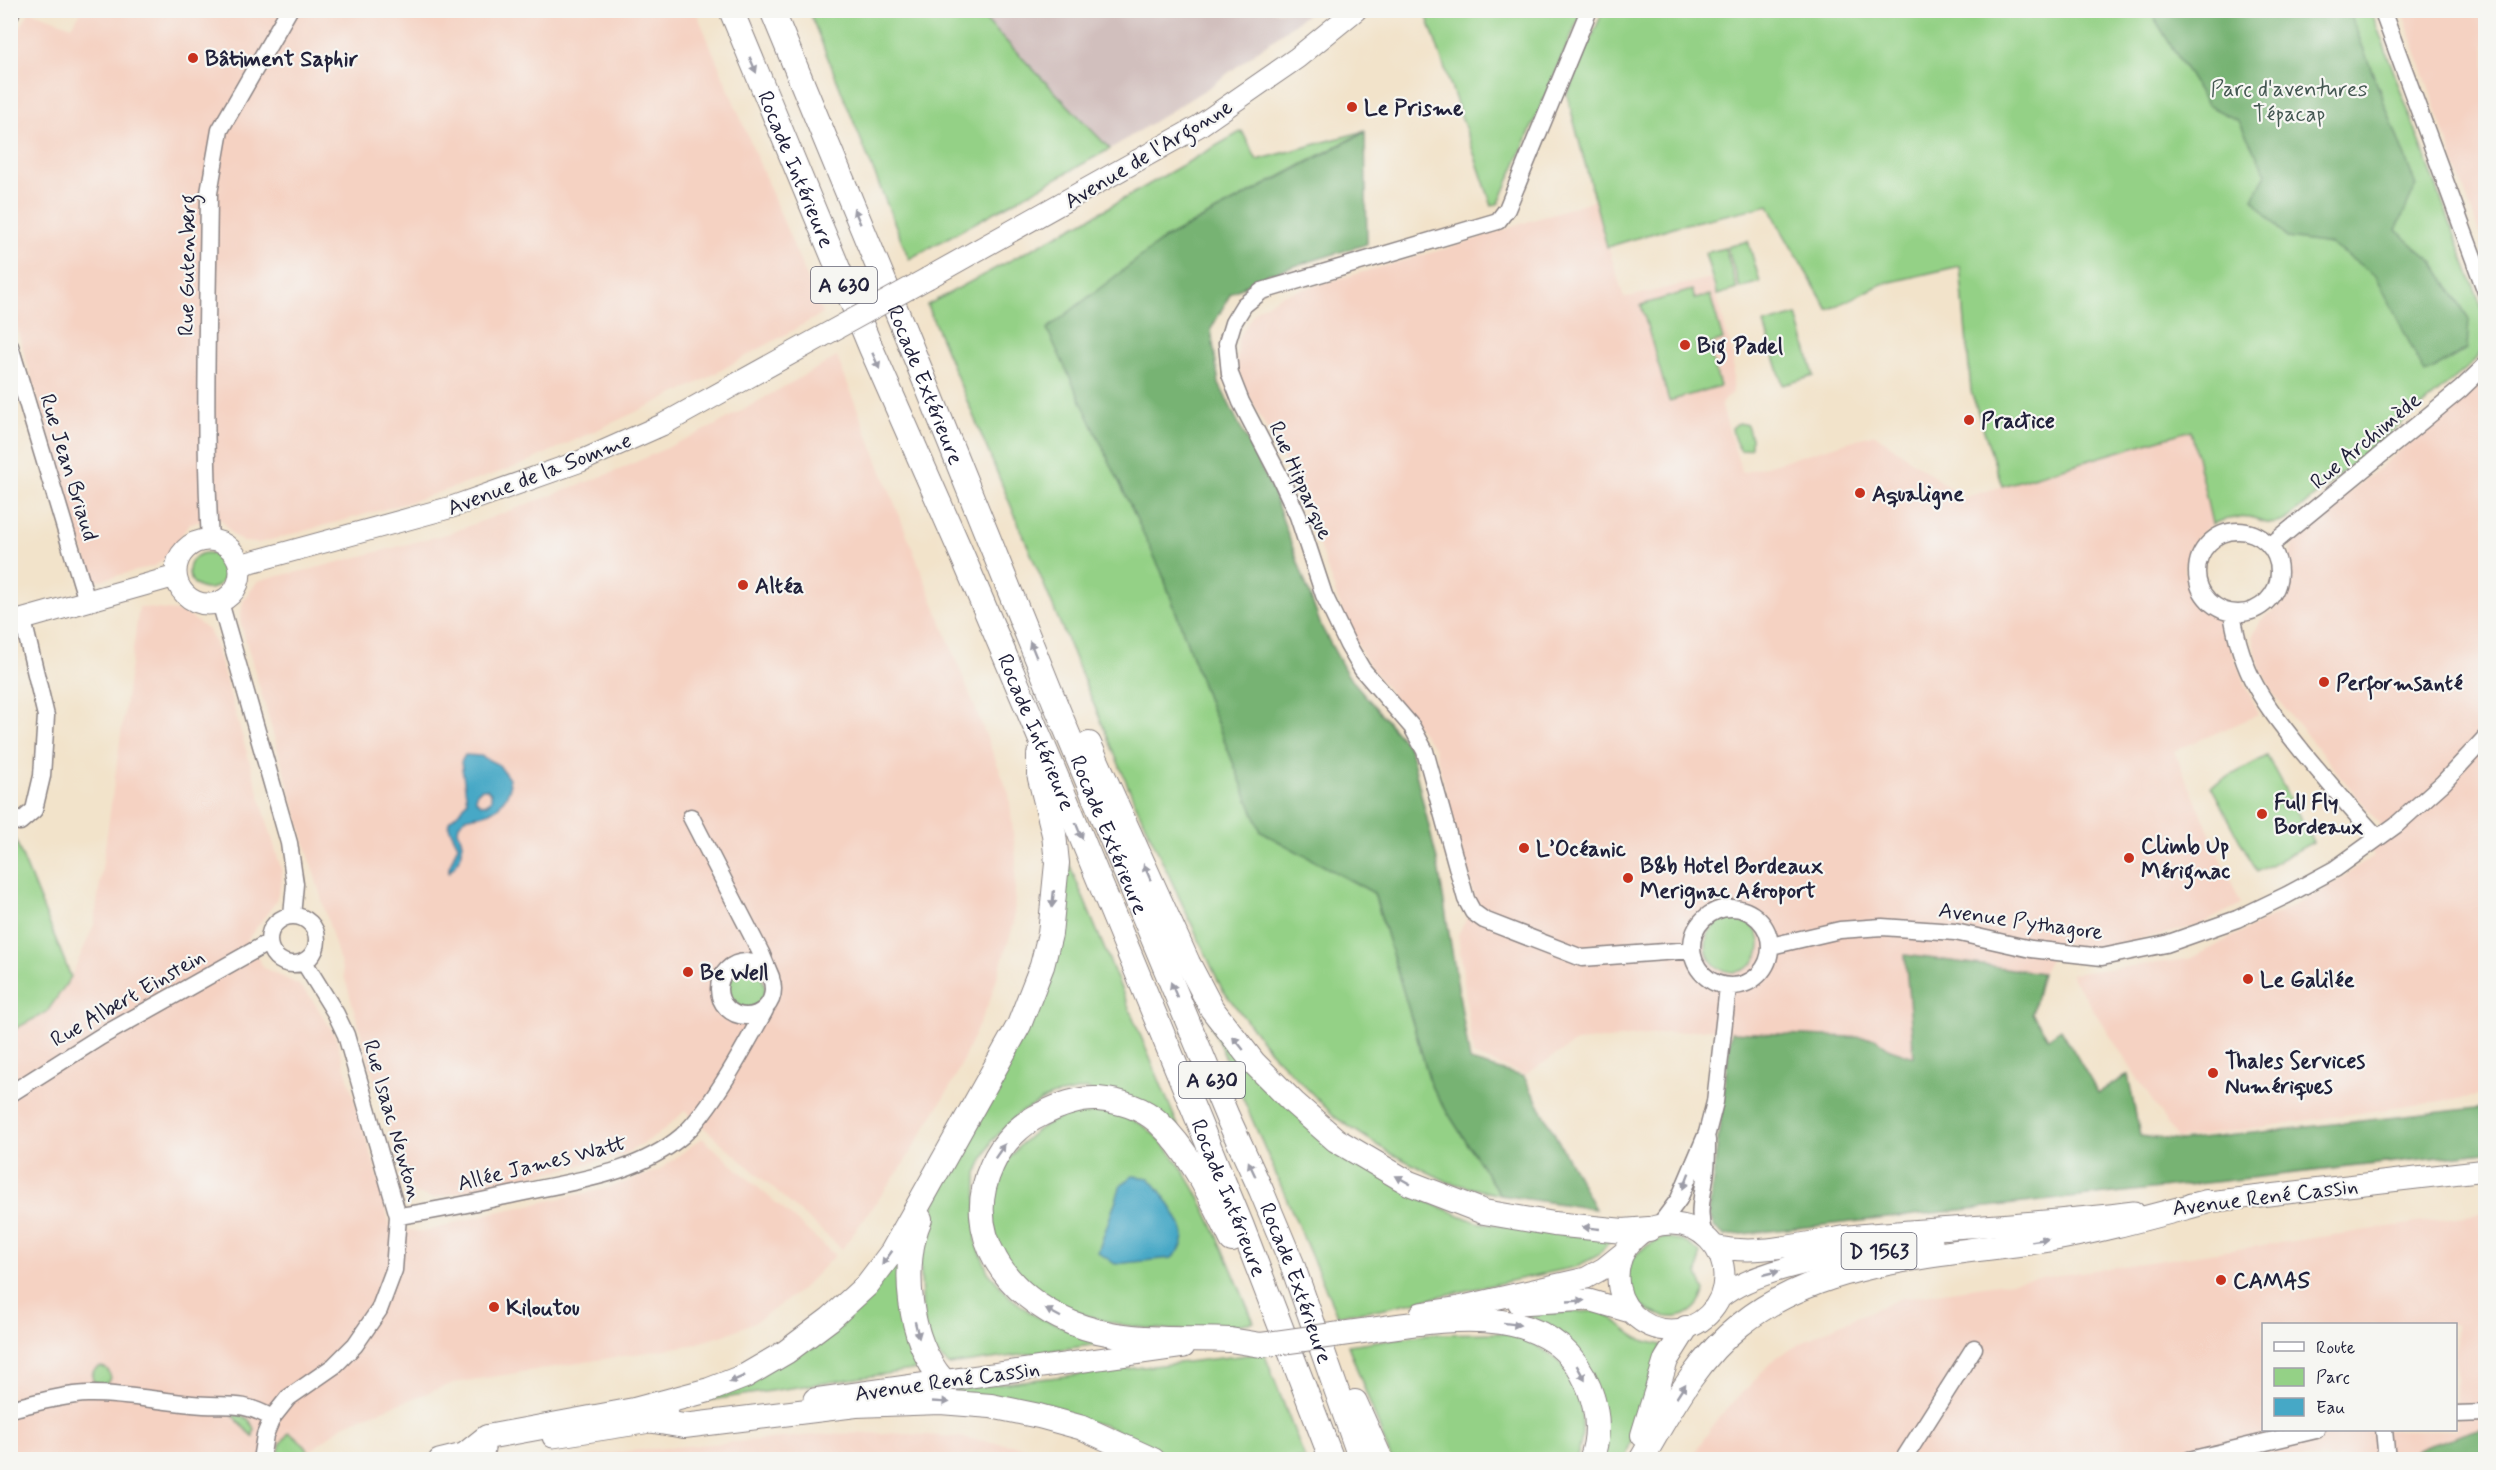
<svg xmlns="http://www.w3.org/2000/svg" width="2496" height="1470" font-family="Mynerve,sans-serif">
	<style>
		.built { fill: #f5d2c2; fill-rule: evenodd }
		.industrial { fill: #d1bfbd }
		.green { fill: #94d186; stroke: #5b7a60; stroke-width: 1.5 }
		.forest { fill: #77b373; stroke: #4c6a57; stroke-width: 1.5 }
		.water { fill: #46a8c6; stroke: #346580; stroke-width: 1.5; fill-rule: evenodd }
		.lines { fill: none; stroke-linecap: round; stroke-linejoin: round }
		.minor-casing { stroke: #8a8282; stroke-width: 19 }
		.major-casing { stroke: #8a8282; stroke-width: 23 }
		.highway-casing { stroke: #8a8282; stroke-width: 26 }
		.minor { stroke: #fff; stroke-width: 16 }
		.major { stroke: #fff; stroke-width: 21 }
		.highway { stroke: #fff; stroke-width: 24 }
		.major-bridge-casing { stroke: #8a8282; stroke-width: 23; stroke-linecap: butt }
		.highway-bridge-casing { stroke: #8a8282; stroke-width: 26; stroke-linecap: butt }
		.major-bridge { stroke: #fff; stroke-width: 21 }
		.highway-bridge { stroke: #fff; stroke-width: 24 }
		.oneway { fill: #9c9ca7 }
		.poi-dot { fill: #c8321e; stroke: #f6f6f2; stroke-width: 2 }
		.labels { text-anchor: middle; stroke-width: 4.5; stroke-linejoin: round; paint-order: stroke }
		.shield { fill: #f6f6f2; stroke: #626272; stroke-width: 1.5 }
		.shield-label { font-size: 21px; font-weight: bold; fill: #22223b }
		.poi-label { font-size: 22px; font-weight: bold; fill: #22223b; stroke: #f6f6f2; text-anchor: start }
		.park-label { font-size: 22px; fill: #445752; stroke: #f6f6f2 }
		.street-label { font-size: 22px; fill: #22223b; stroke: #f6f6f2 }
	</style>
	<rect width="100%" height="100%" fill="#f6f6f2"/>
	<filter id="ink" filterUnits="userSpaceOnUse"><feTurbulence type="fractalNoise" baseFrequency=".0167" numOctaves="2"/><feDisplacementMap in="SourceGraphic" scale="12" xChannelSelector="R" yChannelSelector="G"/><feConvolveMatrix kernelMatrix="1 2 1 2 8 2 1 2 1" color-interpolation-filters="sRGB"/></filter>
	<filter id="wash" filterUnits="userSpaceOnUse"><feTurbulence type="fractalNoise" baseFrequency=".008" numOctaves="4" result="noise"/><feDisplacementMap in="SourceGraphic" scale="24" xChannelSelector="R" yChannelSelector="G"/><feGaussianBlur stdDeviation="1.35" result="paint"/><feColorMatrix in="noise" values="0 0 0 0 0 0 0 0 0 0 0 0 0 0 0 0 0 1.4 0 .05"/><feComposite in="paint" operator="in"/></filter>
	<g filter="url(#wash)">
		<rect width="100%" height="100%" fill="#f2e3ca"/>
		<path class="built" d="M82,10L696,11L822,314L694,385L521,465L407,503L259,543L243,542L233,535L221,519L190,523L167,557L154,566L93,582L11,309L10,43L30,11L72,26Z
			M2402,11H2485V250Z
			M1594,200L1624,298L1711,278L1733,356V392L1721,404L1742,473L1875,434L1963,498L2192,430L2212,524L2197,537L2189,549L2185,563L2186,584L2198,609L2220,620L2258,715L2174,751L2241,904L2198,926L2088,951L2060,943L2042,973L1906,955L1914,1057L1890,1049L1875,1038L1731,1032L1709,1029L1576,1042L1525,1075L1473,1055L1458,934L1476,904L1434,747L1372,670L1353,638L1336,595L1308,513L1284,460L1248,395L1237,366L1238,338L1256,310L1282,295L1448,248Z
			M837,357L1009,794L1016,858L1014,923L990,1000L953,1082L901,1168L842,1249L685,1111L656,1136L621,1156L435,1198L416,1194L404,1180L240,621L243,601L257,582L268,578L312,569L450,533L619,470L714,426Z
			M2485,380V1095L2177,1139L2070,974L2189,959L2322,891L2374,856L2368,846L2386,832L2274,695L2260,668L2252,637L2260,621L2282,603L2288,591L2292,571L2290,552L2298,535Z
			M139,607L175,611L188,615L208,630L214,640L282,872V881L275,903L247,940L264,968L299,985L312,999L335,1035L383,1193L389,1222L401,1229L423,1232L487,1214L604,1189L658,1171L702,1138L835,1255L801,1290L757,1321L724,1335L691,1345L454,1383L345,1424L300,1459L11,1460V1031L47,1012L71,977L94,925Z
			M2485,1213V1459L1689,1460L1719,1417L1778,1356L1826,1330L1902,1298ZM2264,1324H2456V1430H2264Z
			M890,1433L959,1437L1018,1446L1068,1459H566L629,1451L826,1434Z"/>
		<path class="industrial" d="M977,11H1311L1211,86L1110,149Z"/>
		<path class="green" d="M809,11H977L1110,149L909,259Z
			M1425,11H1582L1499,203L1492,206Z
			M1603,11H2371L2485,316C2489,343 2486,350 2467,368L2286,520C2271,527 2264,522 2250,518C2237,516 2224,519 2212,524L2191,430L2002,486L1971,391L1960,266L1882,284L1828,310L1779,226L1769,205L1677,226L1607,247L1567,95Z
			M1242,131L1257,160L1365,131L1164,239L1162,573L1207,698L1261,831L1374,893L1432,1088L1500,1195L1448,1182L1390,1153L1336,1118L1270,1051L1222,989L1136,805L927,305L1097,214Z
			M1748,241L1760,282L1740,288L1727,247Z
			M1725,248L1737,289L1717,295L1705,253Z
			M1692,290L1695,299L1710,295L1723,340L1708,345L1720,386L1669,401L1641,305Z
			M1797,315L1814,376L1783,385L1764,324Z
			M1738,423L1747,425L1751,438V448L1741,451C1735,443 1733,437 1732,428Z
			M189 571a18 18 0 1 1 36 0a18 18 0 1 1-36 0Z
			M2267,756L2313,842L2257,872L2211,786Z
			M11,829L71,977L47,1012L11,1031Z
			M1063,849L1179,1128L1087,1089L1051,1096L1018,1114L992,1141L977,1173L976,1241L988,1272L1010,1297L1035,1316L1106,1343L949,1365L931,1350L923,1322L920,1252L930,1214L955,1161L1021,1040Z
			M1706 945a27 27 0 1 1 54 0a27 27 0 1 1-54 0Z
			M727 989a19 19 0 1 1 38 0a19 19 0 1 1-38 0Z
			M1209,1020L1416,1197L1476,1222L1611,1240L1597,1256L1575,1267L1380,1309L1337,1315Z
			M1112,1112C1123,1117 1140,1121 1149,1130C1199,1173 1227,1262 1254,1322C1195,1333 1137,1334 1080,1313C1070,1310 1058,1307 1050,1302C1031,1288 1008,1268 999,1245C977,1189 1016,1129 1071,1114C1083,1111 1099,1113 1112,1112Z
			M1663,1238C1680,1238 1687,1242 1700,1253L1698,1274L1705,1291C1680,1361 1573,1273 1663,1238Z
			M900,1254V1295L905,1335L919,1369L696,1402L746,1383Z
			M1600,1311C1617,1318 1625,1333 1642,1340C1648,1342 1655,1343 1662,1345L1625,1459H1600L1603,1453L1552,1327L1524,1314Z
			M1506,1333C1525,1340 1545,1347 1559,1362C1582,1386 1588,1430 1576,1459H1391L1348,1345L1428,1334Z
			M1264,1353L1305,1459H1173L1104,1425L936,1391Z
			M92 1376a9 9 0 1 1 18 0a9 9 0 1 1-18 0Z
			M234,1413L249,1419L254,1429L253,1437L233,1416Z
			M289,1432L305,1446L314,1459H278L280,1445Z"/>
		<path class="forest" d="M2150,11H2349L2416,186L2396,230L2434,263L2469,319L2467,349L2425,374L2376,276L2330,244L2287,238L2253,199L2266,174L2239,121L2207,105Z
			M1365,132L1367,244L1268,274L1231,293L1211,329L1219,384L1272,490L1321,626L1347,674L1410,748L1437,860L1470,1061L1524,1077L1595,1209L1500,1195L1432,1088L1374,893L1261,832L1207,698L1162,573L1047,329L1164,239Z
			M1905,955L2042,973L2032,1013L2048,1038L2061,1029L2098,1093L2128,1075L2140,1136L2181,1141L2485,1107V1152L1725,1236L1714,1227L1709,1213L1731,1032L1875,1038L1890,1049L1914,1057Z
			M2485,1427V1459H2406V1456L2424,1447Z"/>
		<path class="water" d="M465,755L481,756L499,765L509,779L510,787L507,795L498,807L488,813L465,818L459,824L458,831C466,847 463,859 449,872V867L458,845L449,827V821L462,809L467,801L461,762ZM481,789H487L491,794V800L487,804H481L476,800V794Z
			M1133,1176L1149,1178C1159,1188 1184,1223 1184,1237C1183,1247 1178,1252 1172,1258L1115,1264L1098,1252L1121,1185Z"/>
	</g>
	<g filter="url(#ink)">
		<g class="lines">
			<g class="minor-casing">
				<path id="minor" d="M1589,10L1507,209L1498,221L1262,291L1244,305L1233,323L1227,343L1230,374L1241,402L1278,473L1298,516L1324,595L1348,645L1362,669L1412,727L1425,751L1466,899L1473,912L1484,920L1582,958L1692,950
					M2382,10L2486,292
					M10,15L12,10
					M10,346L87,601
					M2197 572a41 41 0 1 1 82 0a41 41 0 1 1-82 0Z
					M210,540C203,424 208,308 209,193L220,130L289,10
					M2271,545L2461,389L2486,365
					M220,602L289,843L295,884L292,916
					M2232,613C2242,676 2264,703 2302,751C2327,781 2351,810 2378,838
					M691,817L761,953L771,977
					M20,822L34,810L42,776L46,716L23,620
					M1692 947a39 39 0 1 1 78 0a39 39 0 1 1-78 0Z
					M269 940a24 24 0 1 1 48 0a24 24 0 1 1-48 0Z
					M1771,946L1840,930L1882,927L1955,932L2031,949L2102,957L2166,944L2237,919L2287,895L2335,869L2396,825L2443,783L2486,737
					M719 989a27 27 0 1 1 54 0a27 27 0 1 1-54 0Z
					M10,1094L100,1037L269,942
					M398,1216C438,1211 476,1202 515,1194C572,1181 636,1175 682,1136C711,1110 746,1045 765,1010
					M1659,1226L1679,1199L1707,1133L1715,1102L1728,987
					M1704,1236C1696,1209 1704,1195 1706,1169C1707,1160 1707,1150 1707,1140
					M10,1409C35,1403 62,1395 87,1394C123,1393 157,1401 192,1404C227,1408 238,1399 272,1418
					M2456,1414L2486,1413
					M2384,1430L2387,1460
					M261,1460L265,1435L272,1418L288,1398L334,1366L355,1345L379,1310L394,1270L398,1216L346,1035L336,1014L304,962
					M1903,1460L1974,1348
					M2189,1460L2316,1430"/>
			</g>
			<g class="major-casing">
				<path id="major" d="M928,278L1199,126L1297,58L1356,10
					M176 572a32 32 0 1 1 64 0a32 32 0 1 1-64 0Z
					M240,565L452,507L581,461L662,425L821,337
					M10,623L176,576
					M2191,1204L2486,1170
					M1618 1277a53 53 0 1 1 106 0a53 53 0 1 1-106 0Z
					M1714,1246C1761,1258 1812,1239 1859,1235C1951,1227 2042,1224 2134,1212
					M1720,1298C1762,1262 1875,1251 1932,1242
					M1519,1304L1589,1300L1630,1312
					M1421,1313L1455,1308L1586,1278L1604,1268L1624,1252
					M814,1399L1184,1347
					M553,1437L670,1419
					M439,1460L484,1449"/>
			</g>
			<g class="highway-casing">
				<g id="highway">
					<path id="s1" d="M731,10L871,348L963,557L1054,771L1241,1224L1332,1460"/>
					<path id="s2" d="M772,10L903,327L1055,703L1227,1116L1261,1190L1292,1264L1361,1460"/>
					<path d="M1089,744L1188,963L1212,1009L1254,1063L1294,1103L1336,1140L1409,1183L1484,1212L1554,1224L1623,1231L1649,1229"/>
					<path d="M920,1219C900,1264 909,1342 942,1379"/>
					<path d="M1370,1330C1446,1319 1553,1298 1589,1388C1598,1411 1600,1436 1591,1460"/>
					<path d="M1230,1340C1177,1338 1121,1343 1072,1323C1008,1297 960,1234 992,1165C1002,1143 1020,1124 1042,1114C1060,1105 1078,1098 1098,1099C1119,1101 1141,1107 1157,1121C1191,1152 1212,1199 1232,1240"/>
					<path d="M1355,1402L1381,1460"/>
					<path d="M654,1421L684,1426L856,1405L940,1402L991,1406L1039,1416L1083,1428L1153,1460"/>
					<path d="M1643,1435L1666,1360L1686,1328"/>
					<path d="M467,1453L487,1437L634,1410L709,1390L745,1376L786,1352L830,1319L867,1285L892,1252L1019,1025L1042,966L1050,934L1057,863L1054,834L1039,774V755"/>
					<path d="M1641,1460C1670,1411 1695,1361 1740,1325C1822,1258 1945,1256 2047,1240C2100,1231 2153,1216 2206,1202"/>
				</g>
			</g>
			<use href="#minor" class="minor"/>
			<use href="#major" class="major"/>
			<use href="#highway" class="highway"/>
			<g class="major-bridge-casing">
				<path id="major-bridge" d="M821,337L928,278"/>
			</g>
			<g class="highway-bridge-casing">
				<path id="highway-bridge" d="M1230,1340L1261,1345L1370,1330"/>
			</g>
			<use href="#major-bridge" class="major-bridge"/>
			<use href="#highway-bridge" class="highway-bridge"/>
		</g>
		<defs><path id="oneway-solid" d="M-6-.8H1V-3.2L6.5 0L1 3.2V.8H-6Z" transform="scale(1.5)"/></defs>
		<g class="oneway">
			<use href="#oneway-solid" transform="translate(753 65) rotate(67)"/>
			<use href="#oneway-solid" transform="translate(857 216) rotate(-113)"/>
			<use href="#oneway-solid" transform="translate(876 361) rotate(66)"/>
			<use href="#oneway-solid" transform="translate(1033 649) rotate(-112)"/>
			<use href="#oneway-solid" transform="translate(1079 831) rotate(68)"/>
			<use href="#oneway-solid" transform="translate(1147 872) rotate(-114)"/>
			<use href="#oneway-solid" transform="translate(1053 899) rotate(96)"/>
			<use href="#oneway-solid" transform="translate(1174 990) rotate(-113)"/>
			<use href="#oneway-solid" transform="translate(1238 1043) rotate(-129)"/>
			<use href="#oneway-solid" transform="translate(1000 1151) rotate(-55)"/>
			<use href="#oneway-solid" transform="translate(1252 1169) rotate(-115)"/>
			<use href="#oneway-solid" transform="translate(1403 1180) rotate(-151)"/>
			<use href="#oneway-solid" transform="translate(1686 1181) rotate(111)"/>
			<use href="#oneway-solid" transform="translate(1591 1228) rotate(-174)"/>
			<use href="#oneway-solid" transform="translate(2040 1240) rotate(-9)"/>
			<use href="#oneway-solid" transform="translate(887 1258) rotate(126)"/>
			<use href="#oneway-solid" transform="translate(1771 1273) rotate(-14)"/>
			<use href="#oneway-solid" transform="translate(1576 1301) rotate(-3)"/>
			<use href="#oneway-solid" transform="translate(1053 1313) rotate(-152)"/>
			<use href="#oneway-solid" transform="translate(1512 1324) rotate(7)"/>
			<use href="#oneway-solid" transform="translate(917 1330) rotate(76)"/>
			<use href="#oneway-solid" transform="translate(1581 1373) rotate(61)"/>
			<use href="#oneway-solid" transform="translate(737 1379) rotate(156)"/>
			<use href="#oneway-solid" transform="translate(1681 1391) rotate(-57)"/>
			<use href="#oneway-solid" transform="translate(941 1402) rotate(3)"/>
		</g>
	</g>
	<g class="poi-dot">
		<circle cx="193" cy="58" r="6"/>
		<circle cx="1352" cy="107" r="6"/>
		<circle cx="1685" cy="345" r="6"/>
		<circle cx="1969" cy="420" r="6"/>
		<circle cx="1860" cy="493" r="6"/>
		<circle cx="743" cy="585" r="6"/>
		<circle cx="2324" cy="682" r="6"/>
		<circle cx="2262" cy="814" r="6"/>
		<circle cx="1524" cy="848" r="6"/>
		<circle cx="2129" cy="858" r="6"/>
		<circle cx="1628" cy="878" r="6"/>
		<circle cx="688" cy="972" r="6"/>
		<circle cx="2248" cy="979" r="6"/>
		<circle cx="2213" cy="1073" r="6"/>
		<circle cx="2221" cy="1280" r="6"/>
		<circle cx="494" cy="1307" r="6"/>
	</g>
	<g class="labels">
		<g class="shield">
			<rect x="811" y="267" width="66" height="36" rx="4.5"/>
			<rect x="1179" y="1062" width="66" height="36" rx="4.5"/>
			<rect x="1841.5" y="1233" width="75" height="36" rx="4.5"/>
		</g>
		<g class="shield-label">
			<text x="844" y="292">A 630</text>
			<text x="1212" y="1087">A 630</text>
			<text x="1879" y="1258">D 1563</text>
		</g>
		<g class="poi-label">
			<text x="205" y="66">Bâtiment Saphir</text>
			<text x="1364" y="115">Le Prisme</text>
			<text x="1697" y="353">Big Padel</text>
			<text x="1981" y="428">Practice</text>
			<text x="1872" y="501">Aqualigne</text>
			<text x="755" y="593">Altéa</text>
			<text x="2336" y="690">Performsanté</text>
			<text x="2274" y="809">Full Fly<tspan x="2274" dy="25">Bordeaux</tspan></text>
			<text x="2141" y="853">Climb Up<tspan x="2141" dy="25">Mérignac</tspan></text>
			<text x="1536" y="856">L’Océanic</text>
			<text x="1640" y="873">B&amp;b Hotel Bordeaux<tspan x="1640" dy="25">Merignac Aéroport</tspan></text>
			<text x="700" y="980">Be Well</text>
			<text x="2260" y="987">Le Galilée</text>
			<text x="2225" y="1068">Thales Services<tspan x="2225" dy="25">Numériques</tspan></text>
			<text x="2233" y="1288">CAMAS</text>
			<text x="506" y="1315">Kiloutou</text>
		</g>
		<g class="park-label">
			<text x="2289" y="96">Parc d'aventures<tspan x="2289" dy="25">Tépacap</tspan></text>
		</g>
		<g class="street-label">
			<text transform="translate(1148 153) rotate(-31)" y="8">Avenue de l'Argonne</text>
			<text dy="8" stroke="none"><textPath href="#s1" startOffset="172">Rocade Intérieure</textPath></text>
			<text transform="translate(186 265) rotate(-89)" y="8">Rue Gutenberg</text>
			<text dy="8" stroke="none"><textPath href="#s2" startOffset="405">Rocade Extérieure</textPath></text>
			<text transform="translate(2365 440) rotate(-40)" y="8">Rue Archimède</text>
			<text transform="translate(70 467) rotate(73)" y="8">Rue Jean Briaud</text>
			<text transform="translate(539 473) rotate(-21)" y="8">Avenue de la Somme</text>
			<text transform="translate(1302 480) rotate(66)" y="8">Rue Hipparque</text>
			<text dy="8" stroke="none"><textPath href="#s1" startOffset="784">Rocade Intérieure</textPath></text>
			<text dy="8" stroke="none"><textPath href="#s2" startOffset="891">Rocade Extérieure</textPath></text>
			<text transform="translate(2021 920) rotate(8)" y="8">Avenue Pythagore</text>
			<text transform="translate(127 997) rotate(-30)" y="8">Rue Albert Einstein</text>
			<text transform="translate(394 1120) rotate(74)" y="8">Rue Isaac Newton</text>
			<text transform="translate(542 1162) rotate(-14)" y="8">Allée James Watt</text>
			<text transform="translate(2265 1196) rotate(-7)" y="8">Avenue René Cassin</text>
			<text dy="8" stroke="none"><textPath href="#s1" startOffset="1288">Rocade Intérieure</textPath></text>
			<text dy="8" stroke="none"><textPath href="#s2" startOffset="1377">Rocade Extérieure</textPath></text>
			<text transform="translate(947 1380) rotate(-8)" y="8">Avenue René Cassin</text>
		</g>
	</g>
	<rect width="2496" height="1470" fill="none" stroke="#f6f6f2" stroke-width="36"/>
	<rect x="2262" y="1323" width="195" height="108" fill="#f6f6f2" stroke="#a1a1a9" stroke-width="1.5"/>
	<rect x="2274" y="1342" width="30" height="9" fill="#ffffff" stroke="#a1a1a9" stroke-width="1.5"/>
	<text x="2316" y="1353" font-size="18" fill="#22223b">Route</text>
	<rect x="2274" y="1368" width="30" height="18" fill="#94d186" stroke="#a1a1a9" stroke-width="1.5"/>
	<text x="2316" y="1383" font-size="18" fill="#22223b">Parc</text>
	<rect x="2274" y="1398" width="30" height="18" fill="#46a8c6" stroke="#a1a1a9" stroke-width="1.5"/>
	<text x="2316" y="1413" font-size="18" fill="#22223b">Eau</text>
</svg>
